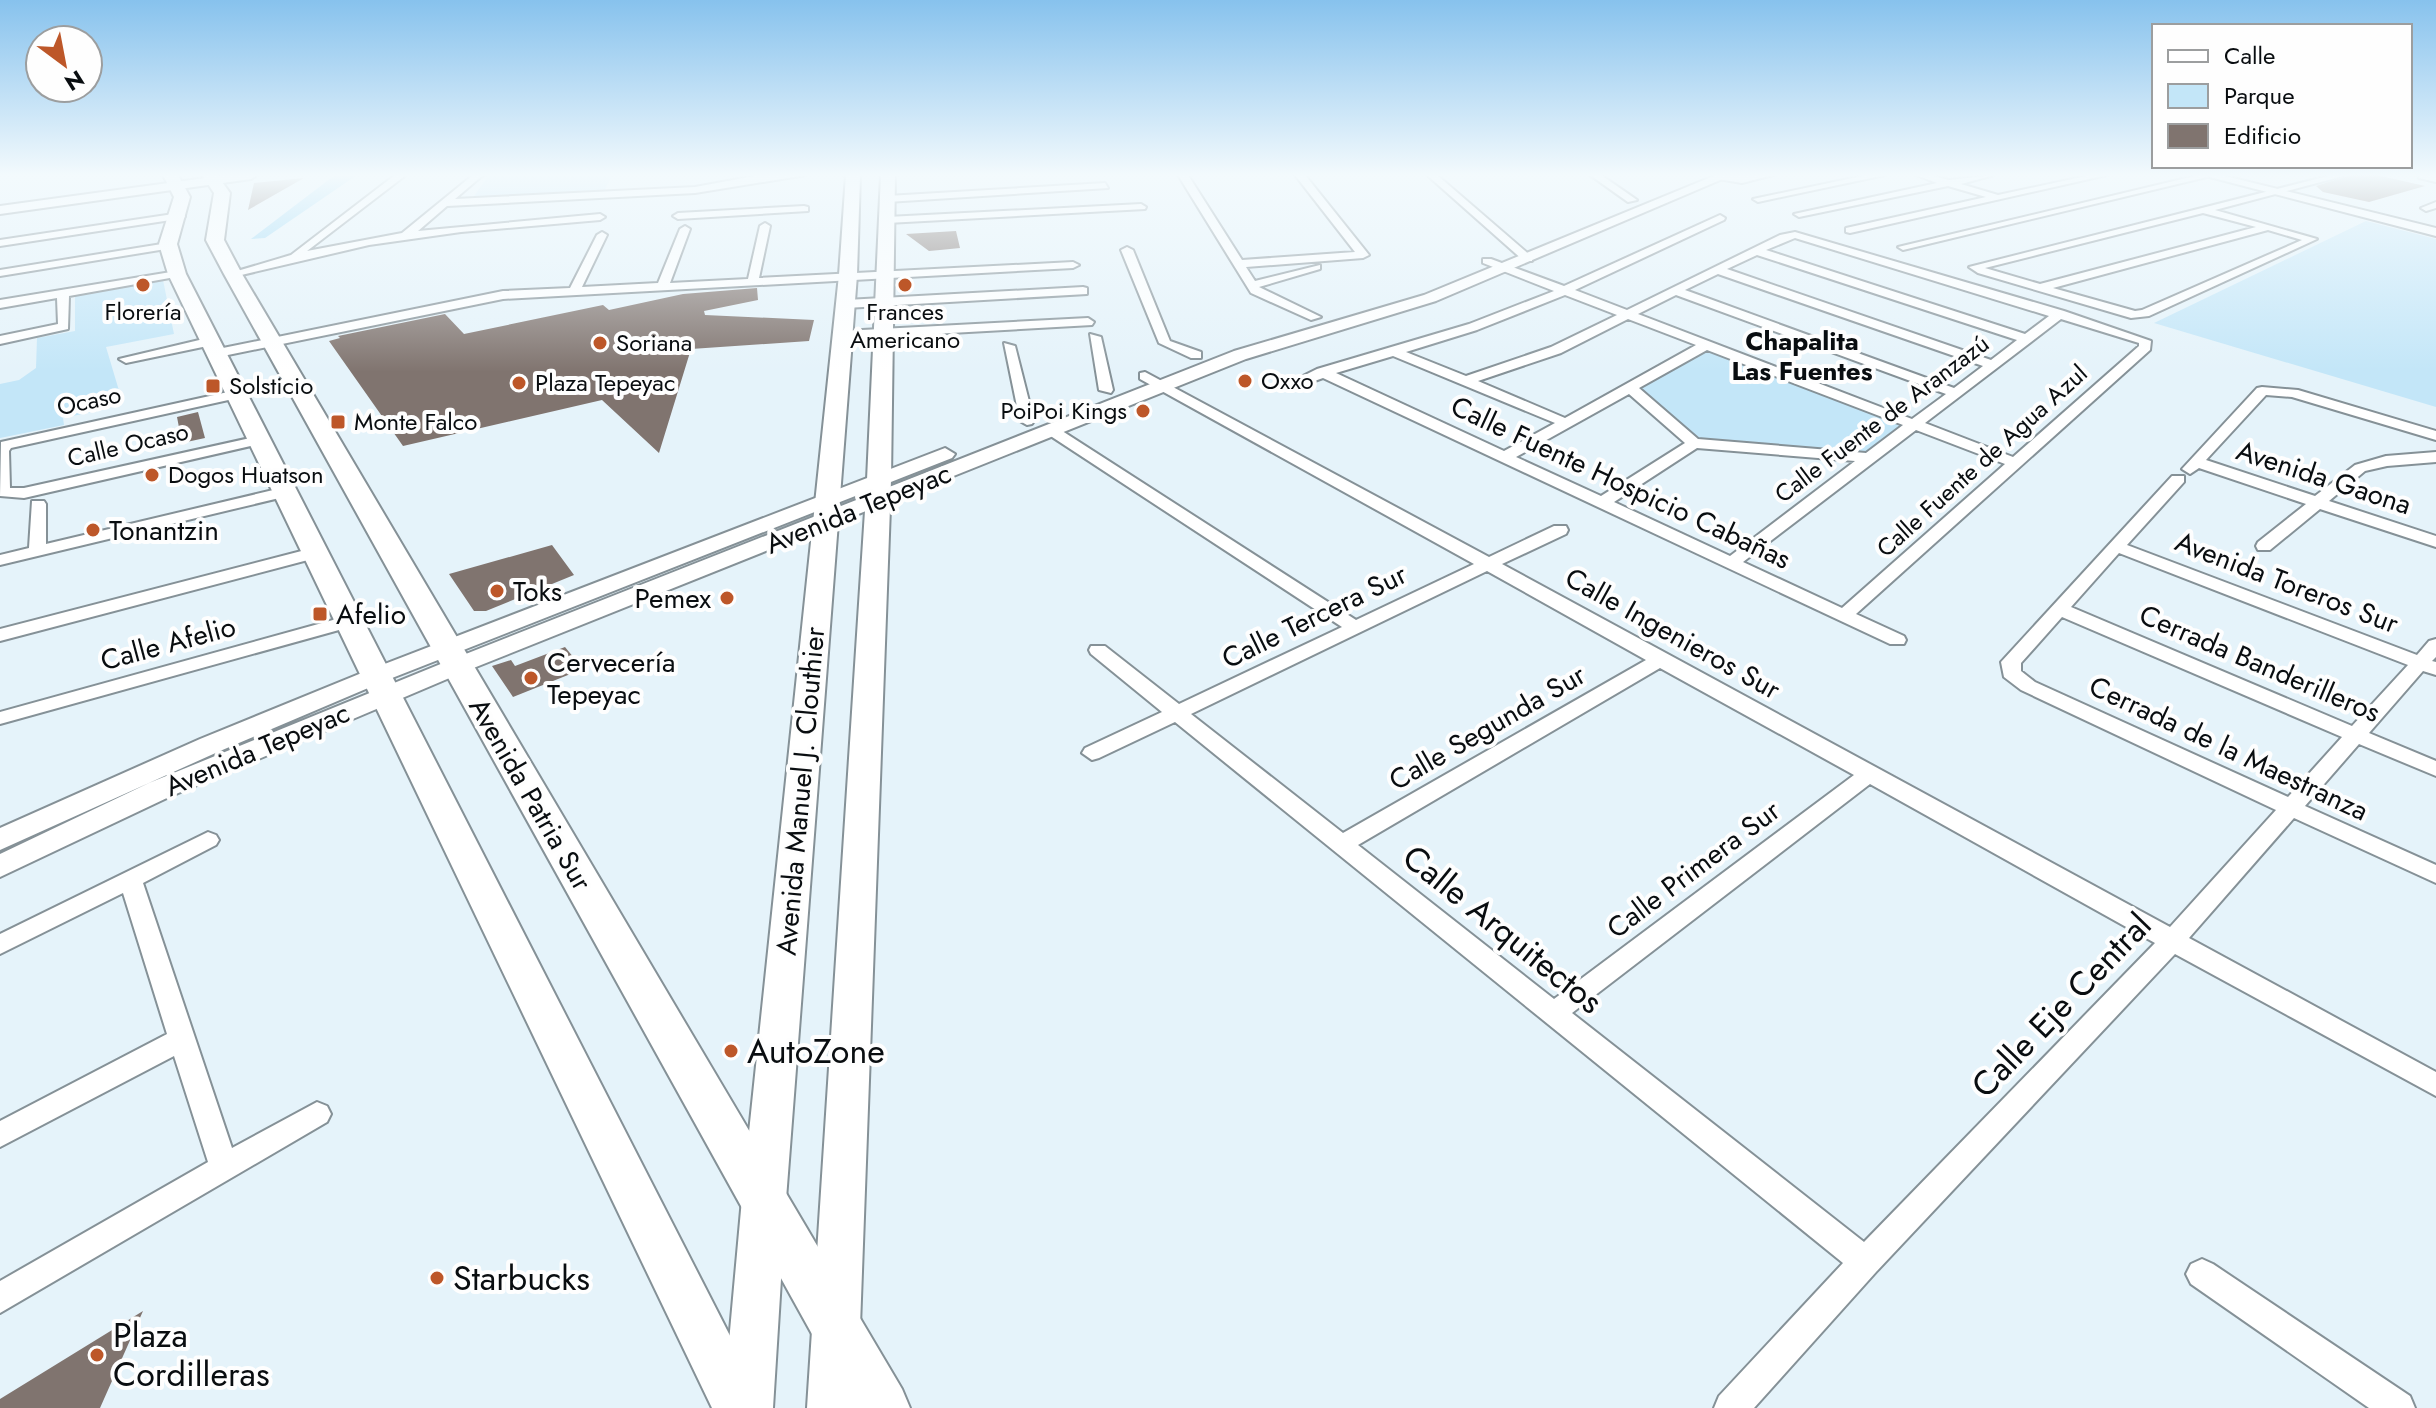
<svg xmlns="http://www.w3.org/2000/svg" width="2436" height="1408" font-family="Jost,sans-serif">
	<style>
		.green { fill: #c3e6f8 }
		.water { fill: #97d6f4 }
		.building { fill: #80746f }
		.lines { fill: none; stroke-linecap: round; stroke-linejoin: round }
		.minor-casing { stroke: #859197; stroke-width: 4 }
		.tertiary-casing { stroke: #859197; stroke-width: 4 }
		.secondary-casing { stroke: #859197; stroke-width: 4 }
		.primary-casing { stroke: #859197; stroke-width: 4 }
		.minor { fill: #fff; fill-rule: evenodd }
		.tertiary { fill: #fff; fill-rule: evenodd }
		.secondary { fill: #fff; fill-rule: evenodd }
		.primary { fill: #fff; fill-rule: evenodd }
		.poi-dot { fill: #bd5729; stroke: #fefefe; stroke-width: 3 }
		.labels { text-anchor: middle; stroke-width: 8; stroke-linejoin: round; paint-order: stroke }
		.far-poi-label { font-size: 24px; fill: #090d10; stroke: #fefefe; text-anchor: start }
		.far-street-label { font-size: 24px; fill: #090d10; stroke: #fefefe }
		.far-neighbourhood-label { font-size: 26px; font-weight: bold; fill: #090d10; stroke: #fefefe }
		.street-label { font-size: 28px; fill: #090d10; stroke: #fefefe }
		.poi-label { font-size: 28px; fill: #090d10; stroke: #fefefe; text-anchor: start }
		.near-street-label { font-size: 34px; fill: #090d10; stroke: #fefefe }
		.near-poi-label { font-size: 34px; fill: #090d10; stroke: #fefefe; text-anchor: start }
	</style>
	<rect width="100%" height="100%" fill="#e5f3fa"/>
	<path class="green" d="M489,175H569L568,177L612,175L605,190L472,199Z
		M2366,221L2436,239V407L2154,323Z
		M163,280L174,334L106,347L120,394L89,400L92,412L63,418L64,425L0,438V384L19,380L36,368L37,338L75,331V295Z
		M1708,347L1903,424L1864,454L1701,439L1635,388Z"/>
	<path class="water" d="M335,175H357L265,238L251,239Z"/>
	<path class="building" d="M2350,175H2377L2425,186L2369,202L2323,192L2316,186Z
		M304,178L248,210L254,183Z
		M956,231L960,248L940,250L929,251L906,234Z
		M757,288L758,300L704,311L705,315L814,320L809,341L691,349L659,453L602,400L403,446L329,341L340,338L338,336L445,314L464,334L603,305L609,310L683,294Z
		M198,412L205,438L182,443L177,417Z
		M552,545L574,575L486,611H474L449,574Z
		M565,647L583,669L513,697L492,666L511,660L515,666Z
		M143,1311L100,1408H0V1399Z"/>
	<g class="lines">
		<g class="minor-casing">
			<path id="minor" d="M395,175H406L307,251L402,233L473,175H483L455,199L695,187L760,175H806L695,193L447,206L418,231L600,214L605,217L600,220L461,232L369,245L233,277L227,274L291,255Z
				M1178,175H1188L1242,260L1355,252L1295,175H1305L1369,255L1363,258L1246,267L1255,281L1320,265V269L1259,287L1321,317L1311,320L1251,293Z
				M1427,175H1437L1532,257V261H1524Z
				M1590,175H1601L1637,200L1628,202Z
				M1719,175H1773L1742,183L1718,179Z
				M1867,175H1885L1758,202L1753,199Z
				M1916,175H1930L1949,180L1994,175L1961,184L1998,195L2091,175H2107L1850,233L1846,232V228L1986,197L1948,186L1799,217L1794,214L1937,183Z
				M2199,175H2215L1903,250L1898,247Z
				M2332,175H2347L2215,210L2317,239L2149,316L2131,318L1978,273L1969,267ZM2203,213L2256,227L2040,284L1985,268ZM2268,230L2302,240L2142,310L2135,311L2053,288Z
				M2418,175L2436,176V182L2419,178Z
				M1105,183L1108,188L887,202L882,199L887,196Z
				M2436,202V208L2426,211L2421,208Z
				M1141,204L1146,207L1145,209L887,223L882,220L887,217Z
				M804,206L808,207V211L678,219L673,216L678,213Z
				M180,213L185,216L184,218L0,246V240Z
				M1720,215L1725,218L1724,220L1575,290L1627,310L1780,235L1795,232L2064,311L2151,341L2150,350L1856,614L1904,636L1906,640L1904,644H1890L1323,378L1292,389L1285,385L1317,369L1469,324L1554,291L1483,263V259H1491L1564,286ZM1795,238L2049,316L2025,334L1766,250ZM1757,255L2017,340L1991,360L1727,269ZM1718,274L1983,366L1954,388L1685,290ZM1565,295L1617,315L1551,347L1466,376L1406,352L1477,330ZM1676,295L1946,394L1912,419L1638,314ZM1628,319L1696,345L1565,418L1478,381L1561,353ZM2061,319L2139,343V346L2013,457L1925,423ZM1707,350L1903,425L1866,453L1698,439L1639,388ZM1393,356L1555,423L1504,451L1336,373ZM1629,394L1685,443L1601,496L1516,457ZM1916,430L2005,464L1842,608L1743,562ZM1697,448L1855,461L1730,556L1614,502Z
				M765,223L770,226L759,278L1073,262L1079,265L1073,268L503,299L218,357L211,353L218,349L503,291L570,288L597,235L602,232L607,235L582,287L658,283L680,229L685,226L690,229L670,283L748,279L760,226Z
				M168,243L173,246L172,248L0,276V270Z
				M1127,247L1133,250L1170,341L1201,352V358H1191L1159,343L1121,250Z
				M177,271L181,272V276L69,296L68,329L0,344V336L58,324L57,298L0,308V300Z
				M1083,287L1087,288V294L846,308L840,304L846,300Z
				M1088,318L1094,322L1092,325L843,339L837,335L843,331Z
				M1090,334L1101,337L1113,390L1111,393L1099,390Z
				M212,337L218,341L217,344L126,363L119,359Z
				M1004,343L1015,346L1034,421L1032,424L1027,425L1020,421Z
				M1145,372L1489,557L1554,526H1566L1568,530L1566,534L1502,564L2170,927L2276,810L2021,690L2004,677L2001,662L2172,476H2184V482L2127,545L2417,655L2429,641L2436,639V657L2432,661L2436,662V675L2423,671L2369,733L2436,761V776L2359,744L2305,806L2436,865V883L2294,818L2189,938L2436,1072V1096L2175,954L1876,1272L1754,1408H1714L1719,1396L1843,1263L1175,722L1099,758L1092,760L1082,753L1085,748L1162,712L1091,654L1089,650L1091,646H1105L1179,704L1342,627L1046,433V427H1056L1356,620L1474,564L1140,379V373ZM2119,553L2408,665L2352,726L2071,607ZM1487,571L1646,660L1343,833L1191,714ZM2062,617L2342,737L2288,797L2035,682L2021,671V663ZM1660,668L1854,775L1554,999L1358,845ZM1870,784L2155,943L1864,1242L1572,1013Z
				M2262,387L2298,390L2436,431V440L2292,397L2266,395L2206,460L2315,496L2355,465L2386,456L2436,452V462L2387,466L2365,471L2329,501L2436,536V547L2320,509L2270,550H2258L2256,546L2258,542L2306,504L2199,468L2190,474L2182,469L2257,388Z
				M237,390L242,391V397L11,448L9,451L10,488H24L259,436L266,440L264,443L24,498L0,496L1,442Z
				M286,487L292,489V495L0,565V555L29,548L32,501H44L46,504V544Z
				M317,547L326,552L323,556L0,641V629Z
				M351,615L360,621L357,625L0,724V712Z
				M208,832L216,835L219,840L216,845L143,883L232,1148L317,1102L327,1106L331,1114L327,1122L0,1313V1281L208,1162L174,1056L0,1147V1121L167,1034L123,893L0,954V934Z
				M2202,1259L2213,1264L2410,1396L2415,1408H2369L2191,1284L2186,1274L2191,1264Z"/>
		</g>
		<g class="tertiary-casing">
			<path id="tertiary" d="M227,175H257L251,179L0,214V206Z
				M1716,175H1732L1436,301L1246,359L466,671L169,797L0,877V854L149,783L448,661L1234,351L1424,295Z
				M2202,175H2221L2436,228V236Z
				M945,448L955,454L952,458L387,680L220,751L0,850V828L200,739L369,670Z"/>
		</g>
		<g class="secondary-casing">
			<path id="secondary" d="M846,175H860L857,275L786,1199L773,1408H723L742,1199L839,275Z
				M881,175H895L891,480L857,1408H807L867,480Z"/>
		</g>
		<g class="primary-casing">
			<path id="primary" d="M163,175H178L190,197L177,244L186,274L767,1408H712L168,274L159,244L174,197Z
				M202,175H217L230,193L224,240L242,274L902,1389L910,1408H853L224,274L206,240L214,193Z"/>
		</g>
		<use href="#minor" class="minor"/>
		<use href="#tertiary" class="tertiary"/>
		<use href="#secondary" class="secondary"/>
		<use href="#primary" class="primary"/>
	</g>
	<linearGradient id="sky" x2="0" y2="1"><stop stop-color="#87c2ed"/><stop offset="0.47" stop-color="#f3fafd"/><stop offset="1" stop-color="#f3fafd" stop-opacity="0"/></linearGradient>
	<rect width="2436" height="372" fill="url(#sky)"/>
	<g class="poi-dot">
		<circle cx="143" cy="285" r="8"/>
		<circle cx="905" cy="285" r="8"/>
		<circle cx="600" cy="343" r="8"/>
		<circle cx="1245" cy="381" r="8"/>
		<circle cx="519" cy="383" r="8"/>
		<rect x="205" y="378" width="16" height="16" rx="4"/>
		<circle cx="1143" cy="411" r="8"/>
		<rect x="330" y="414" width="16" height="16" rx="4"/>
		<circle cx="152" cy="475" r="8"/>
		<circle cx="93" cy="530" r="8"/>
		<circle cx="497" cy="591" r="8"/>
		<circle cx="727" cy="598" r="8"/>
		<rect x="312" y="606" width="16" height="16" rx="4"/>
		<circle cx="531" cy="678" r="8"/>
		<circle cx="731" cy="1051" r="8"/>
		<circle cx="437" cy="1278" r="8"/>
		<circle cx="97" cy="1355" r="8"/>
	</g>
	<g class="labels">
		<g class="far-poi-label">
			<text x="143" y="320" text-anchor="middle">Florería</text>
			<text x="905" y="320" text-anchor="middle">Frances<tspan x="905" dy="28">Americano</tspan></text>
			<text x="616" y="351">Soriana</text>
			<text x="1261" y="389">Oxxo</text>
			<text x="535" y="391">Plaza Tepeyac</text>
			<text x="229" y="394">Solsticio</text>
			<text x="1127" y="419" text-anchor="end">PoiPoi Kings</text>
			<text x="354" y="430">Monte Falco</text>
			<text x="168" y="483">Dogos Huatson</text>
		</g>
		<g class="far-street-label">
			<text transform="translate(89 401) rotate(-12)" y="8">Ocaso</text>
			<text transform="translate(1882 419) rotate(-37)" y="8">Calle Fuente de Aranzazú</text>
			<text transform="translate(128 445) rotate(-13)" y="8">Calle Ocaso</text>
			<text transform="translate(1982 461) rotate(-42)" y="8">Calle Fuente de Agua Azul</text>
		</g>
		<g class="far-neighbourhood-label">
			<text x="1802" y="350">Chapalita<tspan x="1802" dy="30">Las Fuentes</tspan></text>
		</g>
		<g class="street-label">
			<text transform="translate(2324 477) rotate(18)" y="10">Avenida Gaona</text>
			<text transform="translate(1621 482) rotate(25)" y="10">Calle Fuente Hospicio Cabañas</text>
			<text transform="translate(858 508) rotate(-22)" y="10">Avenida Tepeyac</text>
			<text transform="translate(2287 582) rotate(21)" y="10">Avenida Toreros Sur</text>
			<text transform="translate(1314 616) rotate(-26)" y="10">Calle Tercera Sur</text>
			<text transform="translate(1673 633) rotate(29)" y="10">Calle Ingenieros Sur</text>
			<text transform="translate(168 643) rotate(-15)" y="10">Calle Afelio</text>
			<text transform="translate(2260 663) rotate(23)" y="10">Cerrada Banderilleros</text>
			<text transform="translate(1487 727) rotate(-30)" y="10">Calle Segunda Sur</text>
			<text transform="translate(2229 748) rotate(25)" y="10">Cerrada de la Maestranza</text>
			<text transform="translate(257 749) rotate(-23)" y="10">Avenida Tepeyac</text>
			<text transform="translate(800 791) rotate(-85)" y="10">Avenida Manuel J. Clouthier</text>
			<text transform="translate(531 794) rotate(60)" y="10">Avenida Patria Sur</text>
			<text transform="translate(1693 869) rotate(-37)" y="10">Calle Primera Sur</text>
		</g>
		<g class="poi-label">
			<text x="109" y="540">Tonantzin</text>
			<text x="513" y="601">Toks</text>
			<text x="711" y="608" text-anchor="end">Pemex</text>
			<text x="336" y="624">Afelio</text>
			<text x="547" y="672">Cervecería<tspan x="547" dy="32">Tepeyac</tspan></text>
		</g>
		<g class="near-street-label">
			<text transform="translate(1503 929) rotate(39)" y="12">Calle Arquitectos</text>
			<text transform="translate(2061 1005) rotate(-46)" y="12">Calle Eje Central</text>
		</g>
		<g class="near-poi-label">
			<text x="747" y="1063">AutoZone</text>
			<text x="453" y="1290">Starbucks</text>
			<text x="113" y="1347">Plaza<tspan x="113" dy="39">Cordilleras</tspan></text>
		</g>
	</g>
	<rect x="2152" y="24" width="260" height="144" fill="#fefefe" stroke="#9c9e9f" stroke-width="2"/>
	<rect x="2168" y="50" width="40" height="12" fill="#ffffff" stroke="#9c9e9f" stroke-width="2"/>
	<text x="2224" y="64" font-size="24" fill="#090d10">Calle</text>
	<rect x="2168" y="84" width="40" height="24" fill="#c3e6f8" stroke="#9c9e9f" stroke-width="2"/>
	<text x="2224" y="104" font-size="24" fill="#090d10">Parque</text>
	<rect x="2168" y="124" width="40" height="24" fill="#80746f" stroke="#9c9e9f" stroke-width="2"/>
	<text x="2224" y="144" font-size="24" fill="#090d10">Edificio</text>
	<g transform="translate(64 64) rotate(148)"><circle r="38" fill="#fefefe" stroke="#9c9e9f" stroke-width="2"/>
	<path d="M0-6L14 30L0 20L-14 30Z" fill="#bd5729"/>
	<text y="-12" font-size="22" font-weight="bold" text-anchor="middle" fill="#090d10">N</text>
	</g>
</svg>
